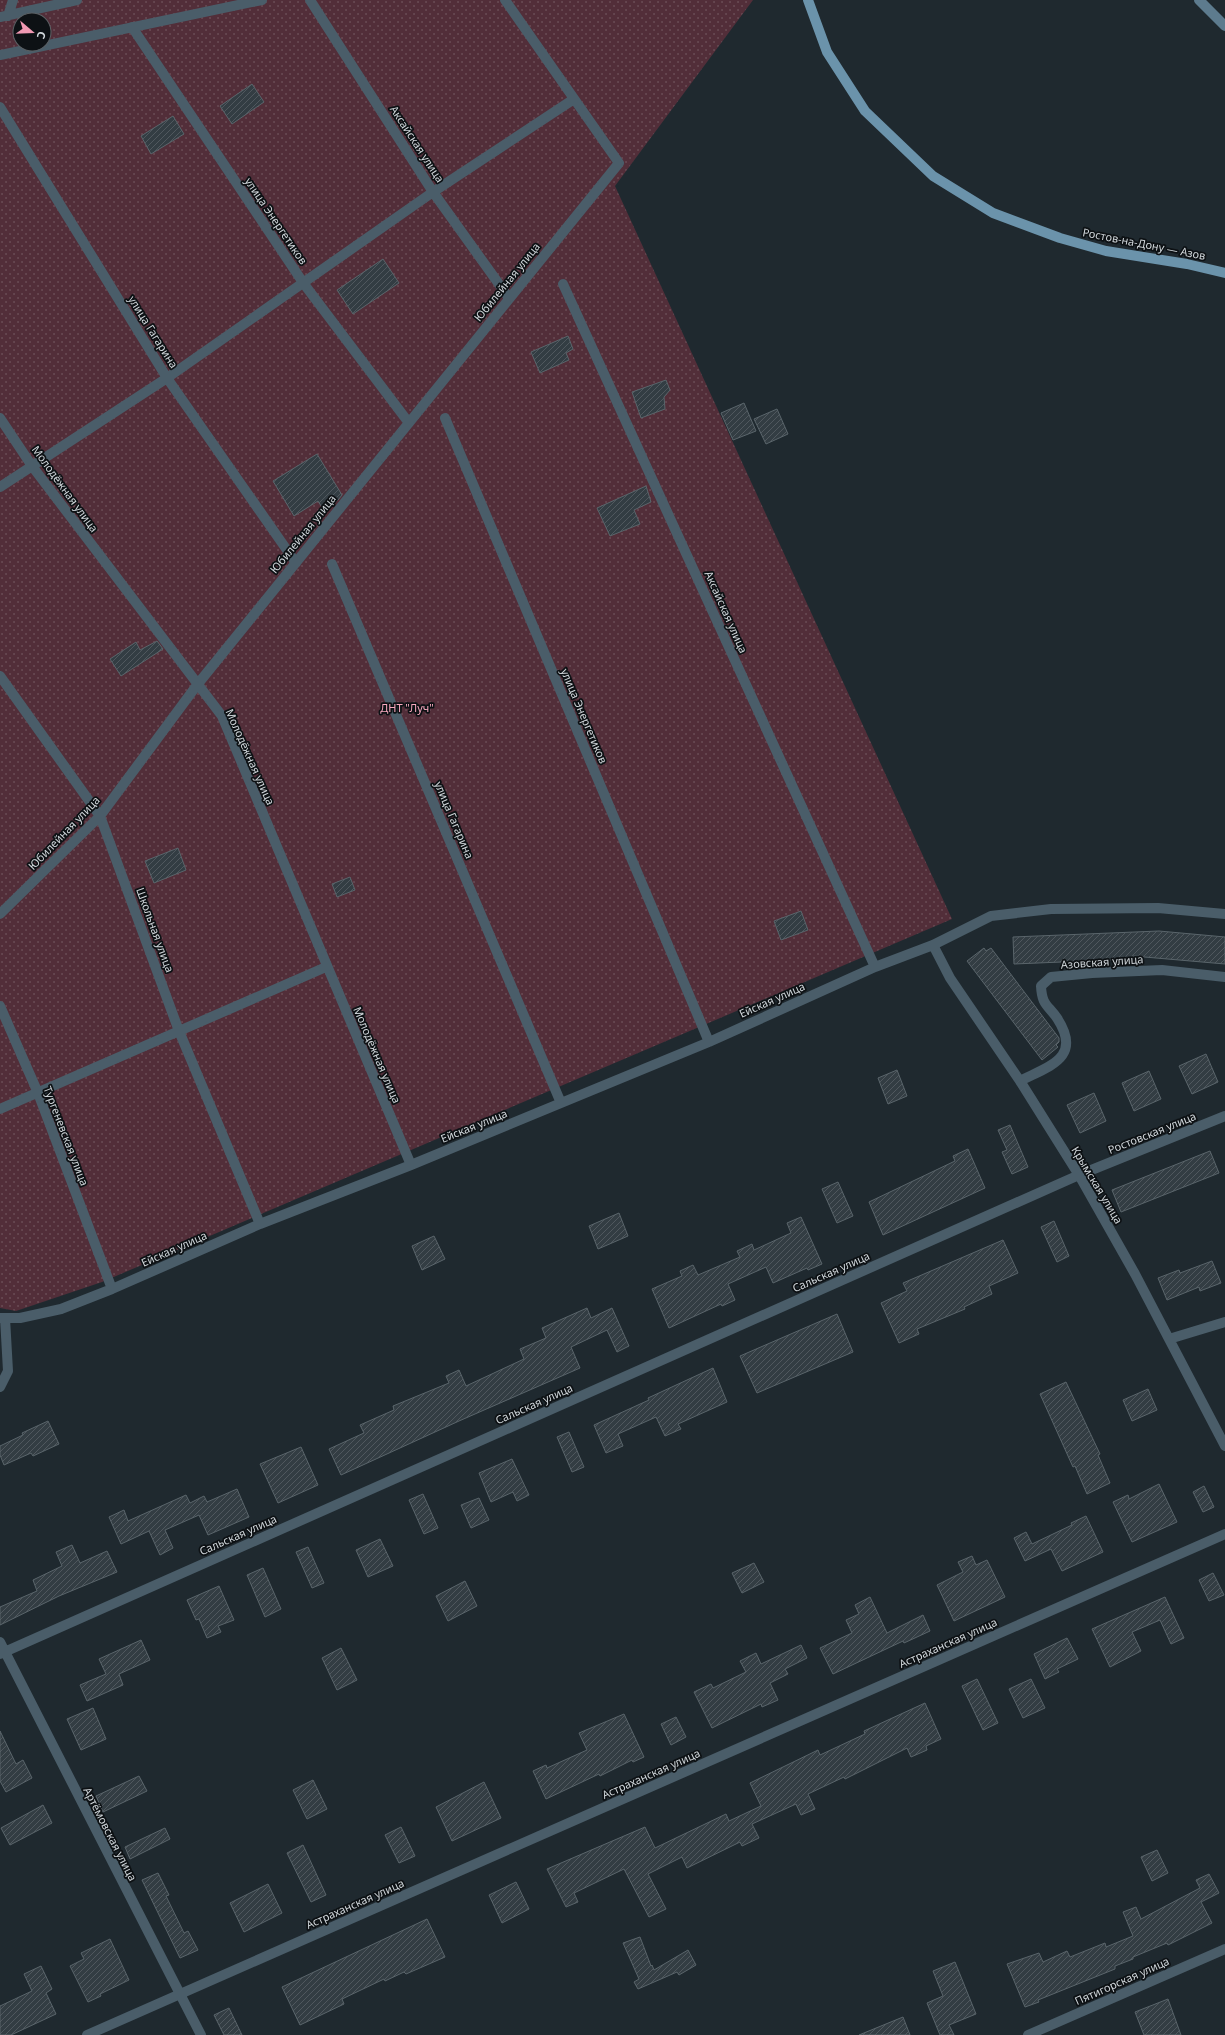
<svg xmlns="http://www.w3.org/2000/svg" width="1225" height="2035" font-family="'Noto Sans',sans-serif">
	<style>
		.garden { fill: url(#garden-dots); fill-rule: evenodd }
		.building { fill: url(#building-hatch); stroke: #5a656b }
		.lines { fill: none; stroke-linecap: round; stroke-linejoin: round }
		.street { stroke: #4a5d69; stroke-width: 10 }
		.secondary { stroke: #5d7b8e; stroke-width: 10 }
		.primary { stroke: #6b93ab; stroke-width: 10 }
		.labels { text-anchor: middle; stroke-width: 3.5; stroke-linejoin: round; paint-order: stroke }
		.street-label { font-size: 11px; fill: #d1d7db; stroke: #0d1114 }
		.park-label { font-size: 11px; fill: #f7a8be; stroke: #0d1114 }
	</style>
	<defs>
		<pattern id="garden-dots" width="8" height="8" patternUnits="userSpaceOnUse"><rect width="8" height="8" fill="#522e39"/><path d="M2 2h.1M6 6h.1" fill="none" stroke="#6a4c55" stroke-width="1.8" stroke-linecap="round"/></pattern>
		<pattern id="building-hatch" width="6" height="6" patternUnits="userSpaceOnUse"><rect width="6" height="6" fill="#333d43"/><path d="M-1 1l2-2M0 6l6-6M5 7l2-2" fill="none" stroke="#50585e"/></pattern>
	</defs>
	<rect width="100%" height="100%" fill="#1f292f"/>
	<path class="garden" d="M0,0H753L615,186L952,919L102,1282L16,1311L0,1308ZM20,20H44V44H20Z"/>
	<path class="building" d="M252,84L264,102L232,124L220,106Z
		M173,116L184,134L151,154L141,136Z
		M383,259L399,283L353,314L337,290Z
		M568,336L573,349L566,353L569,360L540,373L531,352Z
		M666,380L670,390L664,397L665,409L641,418L632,392Z
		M744,403L756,431L733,440L721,413Z
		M777,409L788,434L766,444L754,419Z
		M317,454L342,495L338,500L323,509L318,501L294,516L273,481Z
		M646,486L651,502L634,510L640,524L610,536L597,508Z
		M157,641L163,649L121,676L110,659L136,642L140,650Z
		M178,848L186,870L154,883L145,861Z
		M350,877L355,890L337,897L332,884Z
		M801,911L808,930L781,940L774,921Z
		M1159,931L1225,937V964L1133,956V959L1014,964L1013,937Z
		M984,948L986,951L991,948L1059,1038V1042L1056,1045L1058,1047L1042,1060L967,961Z
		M1206,1054L1218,1082L1192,1094L1179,1066Z
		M897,1070L907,1096L888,1104L878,1078Z
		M1149,1071L1161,1099L1134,1111L1122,1083Z
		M1094,1093L1106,1121L1080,1133L1067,1105Z
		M1010,1125L1028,1167L1012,1174L1002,1152L1007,1150L998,1130Z
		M968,1149L985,1188L883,1235L869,1202L955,1161L953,1156Z
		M1210,1151L1219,1173L1121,1212L1112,1190Z
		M838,1182L853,1216L837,1223L822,1189Z
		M619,1213L628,1236L598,1249L589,1226Z
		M801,1217L822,1264L808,1270L807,1268L773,1283L766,1267L728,1284L735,1300L722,1306L721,1304L669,1328L652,1289L682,1276L680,1271L693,1265L698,1275L740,1257L737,1251L752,1244L754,1250L791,1233L787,1223Z
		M1054,1221L1069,1256L1057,1262L1041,1227Z
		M434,1236L445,1259L422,1270L412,1246Z
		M1003,1240L1018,1273L989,1286L992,1294L964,1307L965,1309L917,1329L919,1334L899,1343L881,1303L907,1291L903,1283Z
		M1212,1261L1221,1283L1200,1291L1199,1287L1167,1300L1158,1278L1179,1270L1180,1273Z
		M587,1308L591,1318L612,1308L629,1346L617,1352L607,1330L571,1347L580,1368L459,1421L341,1475L329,1449L364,1433L360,1425L394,1410L393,1406L449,1383L446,1376L459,1370L466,1386L524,1359L520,1349L546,1338L542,1328Z
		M837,1314L853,1352L757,1393L740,1356Z
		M713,1368L727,1402L678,1424L681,1429L665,1436L656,1417L618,1434L623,1446L606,1453L594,1425L649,1400L648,1398Z
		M1066,1382L1100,1454L1098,1455L1110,1483L1087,1494L1075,1466L1073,1467L1040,1394Z
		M1148,1389L1157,1410L1132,1421L1123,1400Z
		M48,1421L59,1444L33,1456L31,1453L4,1465L0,1455V1446L23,1435L22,1433Z
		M569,1432L584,1467L572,1472L557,1437Z
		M301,1447L318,1485L278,1503L260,1464Z
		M512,1459L529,1495L517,1501L513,1492L491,1502L479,1473Z
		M1159,1484L1177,1522L1132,1542L1113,1502L1128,1495L1129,1499Z
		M1204,1486L1214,1507L1203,1512L1193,1492Z
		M237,1489L249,1517L208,1535L199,1515L165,1530L173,1548L160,1555L149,1531L121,1544L109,1517L124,1510L128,1521L186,1495L190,1503L204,1496L207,1502Z
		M423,1494L438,1528L424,1534L409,1500Z
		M479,1498L489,1520L471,1528L461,1505Z
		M1086,1516L1103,1552L1062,1571L1051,1549L1025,1561L1014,1538L1026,1532L1032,1544L1072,1525L1071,1523Z
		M380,1539L393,1566L368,1577L356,1550Z
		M72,1545L80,1563L107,1551L117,1572L59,1596L0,1625V1607L37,1591L33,1580L62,1566L56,1552Z
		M308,1547L324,1583L312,1588L296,1552Z
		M972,1556L976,1565L987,1560L1005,1597L954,1621L937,1585L963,1572L958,1562Z
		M754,1563L764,1582L742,1593L732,1573Z
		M263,1568L281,1609L265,1617L247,1575Z
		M1213,1573L1224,1595L1209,1601L1199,1580Z
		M465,1581L477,1606L448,1621L436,1596Z
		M219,1586L234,1620L218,1626L221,1632L207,1638L199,1619L196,1620L187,1600Z
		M870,1597L887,1633L923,1615L930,1631L904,1643L903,1641L833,1674L820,1648L852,1633L846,1620L859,1614L855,1605Z
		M1165,1597L1184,1638L1171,1644L1160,1620L1132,1632L1141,1651L1110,1667L1092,1629Z
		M1067,1638L1078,1659L1057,1669L1059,1672L1045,1679L1034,1654Z
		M141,1640L150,1660L119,1674L123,1685L87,1701L80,1685L106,1674L99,1659Z
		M801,1645L807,1658L785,1669L788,1674L770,1683L778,1700L762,1707L761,1704L712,1728L694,1692L711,1684L713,1688L746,1672L740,1661L756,1653L761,1664Z
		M341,1648L357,1680L337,1690L322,1658Z
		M977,1679L998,1723L983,1730L962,1686Z
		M1031,1679L1045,1708L1023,1718L1009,1689Z
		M925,1703L941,1739L926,1746L927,1750L911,1757L907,1748L845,1779L844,1777L808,1794L815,1809L801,1815L796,1804L752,1824L759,1838L742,1846L740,1842L687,1868L682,1857L648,1874L666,1909L649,1917L624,1869L574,1893L578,1902L566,1907L547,1869L645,1827L655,1848L726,1814L729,1821L761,1806L750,1783L818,1750L820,1755L865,1734L864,1731Z
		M93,1708L106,1739L81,1750L67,1719Z
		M624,1714L644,1757L633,1762L632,1760L600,1776L599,1774L546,1799L533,1771L546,1765L547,1768L587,1750L579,1733Z
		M676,1717L686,1737L671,1745L661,1724Z
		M0,1731L16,1764L23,1760L32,1778L6,1792L0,1781Z
		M139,1776L147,1791L103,1812L96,1796Z
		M313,1780L327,1809L307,1819L293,1790Z
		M484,1782L501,1818L452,1841L436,1807Z
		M43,1805L52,1823L10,1845L1,1828Z
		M401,1827L415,1856L399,1863L385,1835Z
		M165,1828L170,1839L130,1859L125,1847Z
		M303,1845L326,1895L311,1902L287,1853Z
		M1157,1850L1168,1873L1152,1881L1141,1857Z
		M158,1873L169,1895L166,1896L184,1933L188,1931L198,1950L180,1958L142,1880Z
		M1209,1874L1219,1893L1201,1902L1212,1923L1168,1945L1167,1943L1133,1957V1959L1115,1966V1969L1038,2000L1039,2002L1025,2007L1007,1964L1039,1953L1043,1962L1067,1951L1070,1957L1105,1943L1106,1947L1133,1936L1123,1912L1136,1907L1141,1919L1200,1888L1196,1880Z
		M516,1882L529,1909L502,1923L489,1895Z
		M268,1884L282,1913L244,1932L230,1903Z
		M427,1919L445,1957L406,1974L404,1972L385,1981L384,1979L342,1999L344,2004L300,2025L282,1987Z
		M640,1937L651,1966L652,1965L654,1970L688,1950L696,1965L679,1975L677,1972L638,1989L634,1982L639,1979L623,1943Z
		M110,1939L129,1980L100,1994L101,1996L88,2002L70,1966L84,1959L81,1953Z
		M955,1962L976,2014L949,2025L954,2035H940L927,2003L943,1996L933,1971Z
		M41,1966L52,1989L46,1993L56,2014L11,2035H0V2006L32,1991L24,1974Z
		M1168,1999L1181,2035H1144L1135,2012Z
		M229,2008L242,2035H224L214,2015Z
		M903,2017L910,2035H859Z"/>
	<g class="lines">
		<path class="street" d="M310,0L433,192L509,298
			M8,16L13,0
			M0,17L77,0
			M132,27L304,284L409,423
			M0,55L262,0
			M0,107L167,378L296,563
			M563,284L875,967
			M0,418L32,466L222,716L411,1165
			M445,418L709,1042
			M0,487L167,378L433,192L574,99
			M332,564L561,1103
			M0,676L100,816L179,1031L260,1224
			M0,914L100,816L197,685L619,163L505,0
			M933,945L950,978L1020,1081L1079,1175L1135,1274L1225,1446
			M0,1006L38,1093L112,1289
			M1020,1081C1049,1066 1083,1058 1057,1018C1047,1004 1042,1005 1041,986L1051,977L1092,973L1162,970L1225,977
			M0,1109L326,967
			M0,1318H20L61,1309L112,1289L260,1224L411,1165L709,1042L875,967L933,945L991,916L1051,909L1158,908L1225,914
			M1169,1339L1225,1322
			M0,1387L8,1371L5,1318
			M0,1642L201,2035
			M0,1654L1079,1175L1225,1116
			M87,2035L1225,1534
			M1028,2035L1225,1949"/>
		<path class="secondary" d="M1199,0L1225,26"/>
		<path class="primary" d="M808,0L827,52L865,111L933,176L993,213L1060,238L1106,251L1187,264L1225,273"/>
	</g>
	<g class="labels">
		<g class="street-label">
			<text transform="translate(417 144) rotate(57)" y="4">Аксайская улица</text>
			<text transform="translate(276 221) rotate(56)" y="4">улица Энергетиков</text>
			<text transform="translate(1144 244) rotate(11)" y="4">Ростов-на-Дону — Азов</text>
			<text transform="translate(507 282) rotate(-51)" y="4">Юбилейная улица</text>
			<text transform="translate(153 332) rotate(58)" y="4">улица Гагарина</text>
			<text transform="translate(65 489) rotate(54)" y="4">Молодёжная улица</text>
			<text transform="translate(303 534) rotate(-51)" y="4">Юбилейная улица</text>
			<text transform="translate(726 612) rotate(66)" y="4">Аксайская улица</text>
			<text transform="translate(584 716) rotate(67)" y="4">улица Энергетиков</text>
			<text transform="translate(250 757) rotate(66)" y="4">Молодёжная улица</text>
			<text transform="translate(454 820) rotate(67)" y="4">улица Гагарина</text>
			<text transform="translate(64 833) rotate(-46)" y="4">Юбилейная улица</text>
			<text transform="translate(155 930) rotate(70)" y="4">Школьная улица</text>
			<text transform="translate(1102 962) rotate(-4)" y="4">Азовская улица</text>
			<text transform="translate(772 1000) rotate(-24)" y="4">Ейская улица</text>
			<text transform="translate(377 1055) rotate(67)" y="4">Молодёжная улица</text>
			<text transform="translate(474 1126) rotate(-22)" y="4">Ейская улица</text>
			<text transform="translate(1152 1133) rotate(-22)" y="4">Ростовская улица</text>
			<text transform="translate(66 1136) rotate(69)" y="4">Тургеневская улица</text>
			<text transform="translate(1097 1185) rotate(59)" y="4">Крымская улица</text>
			<text transform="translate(174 1249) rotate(-24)" y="4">Ейская улица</text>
			<text transform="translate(831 1272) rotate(-24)" y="4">Сальская улица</text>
			<text transform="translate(534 1404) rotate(-24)" y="4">Сальская улица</text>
			<text transform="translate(238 1535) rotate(-24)" y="4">Сальская улица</text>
			<text transform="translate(948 1643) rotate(-24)" y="4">Астраханская улица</text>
			<text transform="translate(651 1774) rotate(-24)" y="4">Астраханская улица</text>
			<text transform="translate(110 1834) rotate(63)" y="4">Артёмовская улица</text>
			<text transform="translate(355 1904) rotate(-24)" y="4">Астраханская улица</text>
			<text transform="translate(1122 1981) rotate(-24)" y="4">Пятигорская улица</text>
		</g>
		<g class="park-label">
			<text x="407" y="712">ДНТ "Луч"</text>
		</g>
	</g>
	<g transform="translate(32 32) rotate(109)"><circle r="19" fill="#0d1114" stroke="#5b6064"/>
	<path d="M0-3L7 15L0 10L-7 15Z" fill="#f19ab3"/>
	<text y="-6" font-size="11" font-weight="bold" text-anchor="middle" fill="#d1d7db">С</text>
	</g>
</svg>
